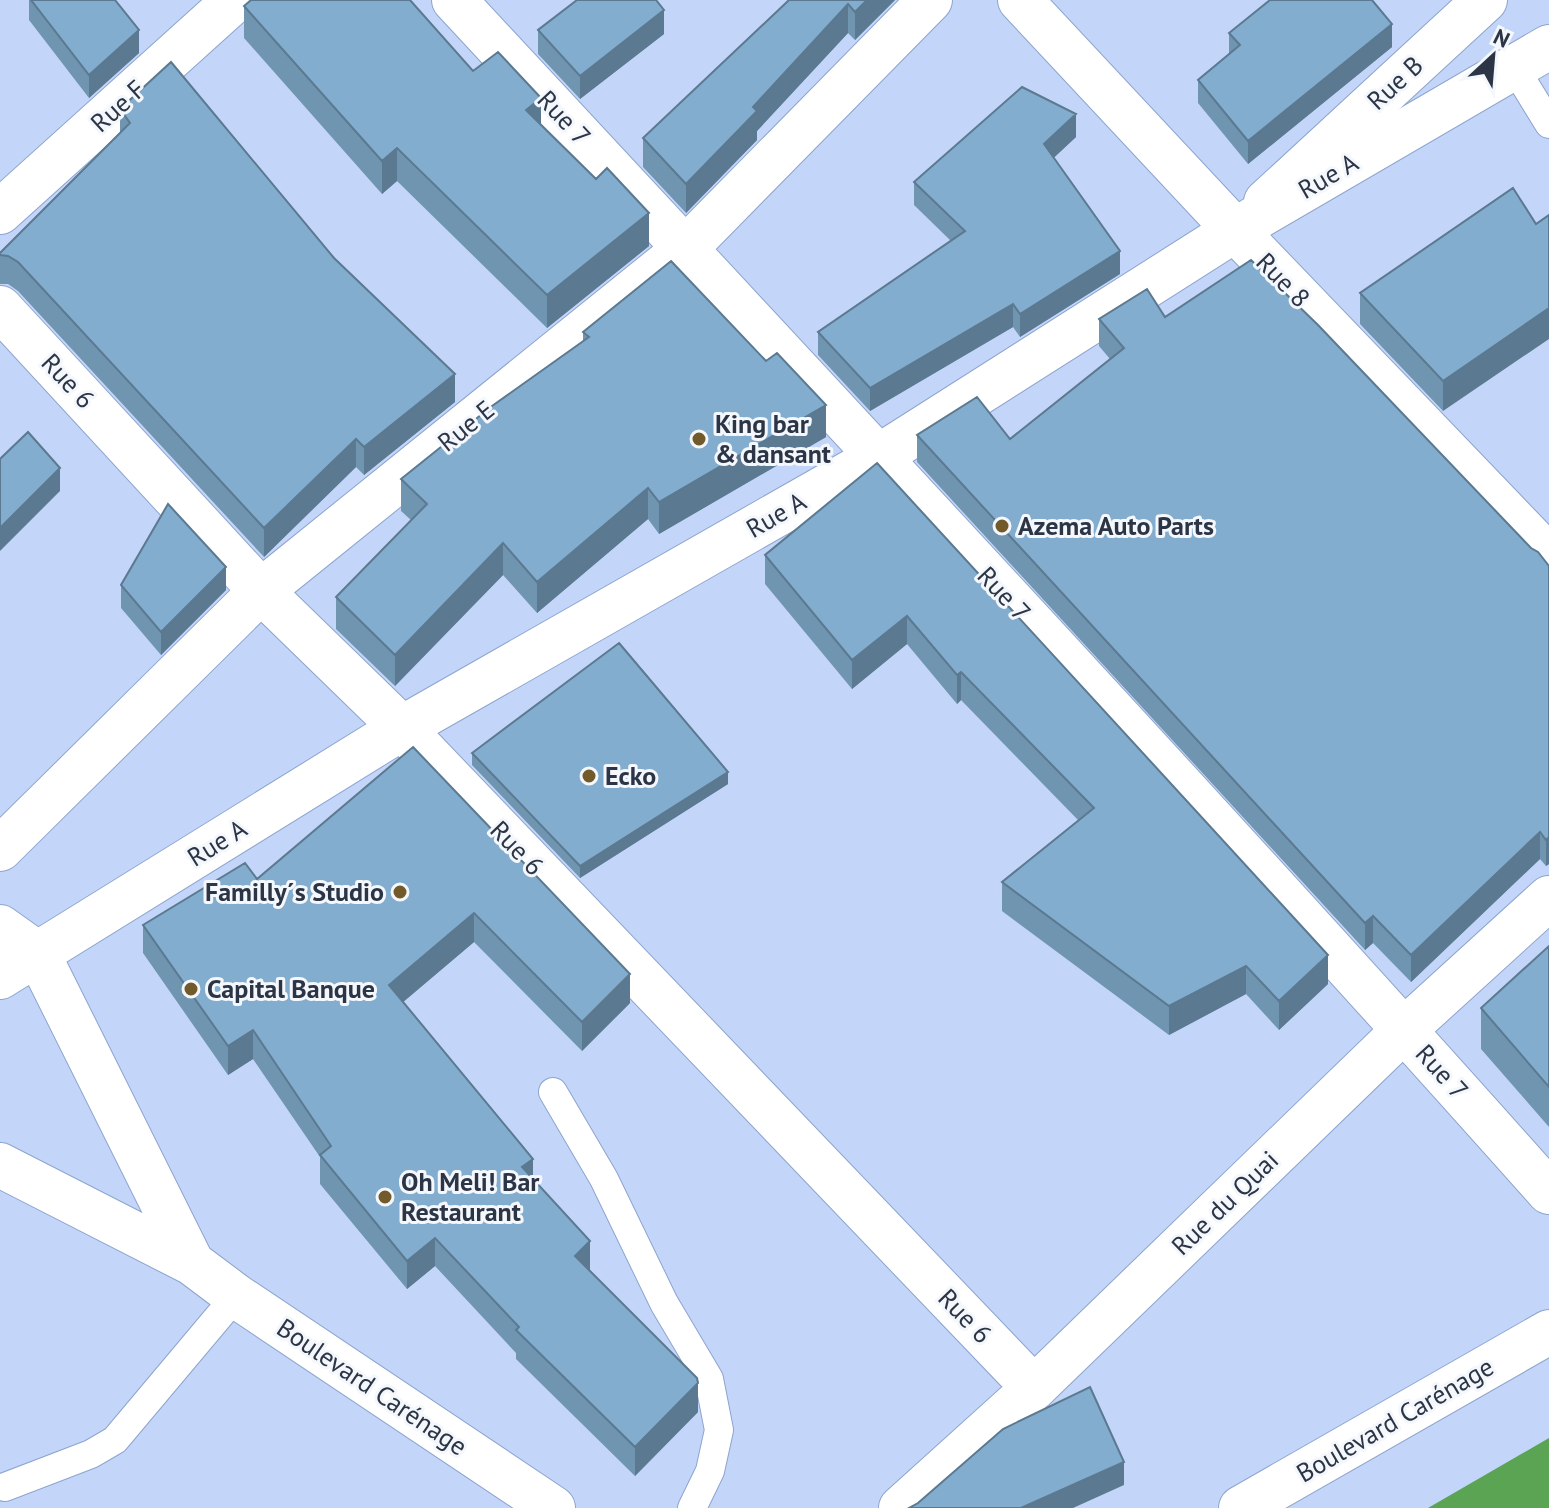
<svg xmlns="http://www.w3.org/2000/svg" width="1549" height="1508" font-family="'PT Sans',sans-serif">
	<style>
		.water { fill: #5aa454 }
		.lines { fill: none; stroke-linecap: round; stroke-linejoin: round }
		.service-casing { stroke: #8da4ce; stroke-width: 30 }
		.minor-casing { stroke: #8da4ce; stroke-width: 46 }
		.tertiary-casing { stroke: #8da4ce; stroke-width: 46 }
		.service { stroke: #fff; stroke-width: 28 }
		.minor { stroke: #fff; stroke-width: 44 }
		.tertiary { stroke: #fff; stroke-width: 44 }
		.wall { fill: #7095b1 }
		.shaded-wall { fill: #5b7990 }
		.building { fill: #82adce; stroke: #5b7990; stroke-width: 2 }
		.poi-dot { fill: #725a2b; stroke: #f4f7fb; stroke-width: 3 }
		.labels { text-anchor: middle; stroke-width: 6; stroke-linejoin: round; paint-order: stroke }
		.street-label { font-size: 26px; fill: #2c3546; stroke: #f4f7fb }
		.poi-label { font-size: 26px; font-weight: bold; fill: #2c3546; stroke: #f4f7fb; text-anchor: start }
	</style>
	<rect width="100%" height="100%" fill="#c3d6fa"/>
	<path class="water" d="M1549,1438V1508H1428Z"/>
	<g class="lines">
		<g class="service-casing">
			<path id="service" d="M1514,67L1549,124
				M553,1092L604,1179L664,1303L709,1379L719,1430L710,1471L692,1508
				M5,1487L91,1454L115,1440L236,1296"/>
		</g>
		<g class="minor-casing">
			<path id="minor" d="M454,0C821,395 1190,789 1549,1192
				M1020,0L1235,230L1549,557
				M1266,202L1485,0
				M0,212L235,0
				M0,308L261,591L402,728L1034,1388
				M0,849L261,591L685,249L930,0
				M0,927L38,954
				M901,1508L1034,1388L1404,1030L1549,898"/>
		</g>
		<g class="tertiary-casing">
			<path id="tertiary" d="M38,954L192,1263
				M0,977L402,728L878,457L1235,230L1549,47
				M0,1165L192,1263L236,1296L553,1508
				M1241,1508L1549,1332"/>
		</g>
		<use href="#service" class="service"/>
		<use href="#minor" class="minor"/>
		<use href="#tertiary" class="tertiary"/>
	</g>
	<path class="wall" d="M29,0H115L139,53L89,98L29,20Z
		M789,0H895L855,40L848,33L757,131V140L686,213L643,167V138Z
		M244,6L473,71L541,124L649,246L547,328L397,181L382,194L244,38Z
		M538,30L664,34L580,99L538,54Z
		M1229,33L1392,47L1248,164L1198,103V80L1229,54Z
		M120,109L455,402L364,475L356,467L264,557L18,291L8,284H0V253L120,133Z
		M1076,137L1053,158L1120,274L1020,337L1013,327L870,411L818,355V332L951,241L914,205V182Z
		M1513,188L1443,411L1360,324V293Z
		M1165,317L1549,566V864L1546,866L1540,859L1411,982L1373,943L1365,950L917,462V435L1010,439L1110,359L1099,346V319Z
		M583,332L826,437L659,534L648,519L537,613L503,575L395,686L336,629V597L411,520L401,511V479L583,341Z
		M877,463L1328,984L1279,1030L1246,994L1169,1035L1002,911V882L1078,820L961,700L957,704L907,644L852,689L765,584V555Z
		M121,585L226,590L161,655L121,608Z
		M413,747L630,1003L582,1051L474,942L403,1002L533,1179L590,1271L698,1412L635,1476L516,1359V1353L435,1266L407,1289L320,1184V1157L253,1059L228,1075L143,953V925L257,879Z
		M472,753L728,784L580,878L472,765Z
		M1549,946V1127L1481,1049V1008Z"/>
	<path class="shaded-wall" d="M867,0H895L855,40V12Z
		M848,4V33L757,131V140L686,213V184L753,107Z
		M664,10V34L580,99V76Z
		M1392,24V47L1248,164V141Z
		M139,30V53L89,98V75Z
		M541,98V130L526,110Z
		M1076,114V137L1044,167V144Z
		M397,148V181L382,194V161Z
		M649,213V246L547,328V295Z
		M1120,251V274L1020,337V314Z
		M1013,304V327L870,411V388Z
		M1549,308V339L1443,411V381Z
		M455,374V402L364,475V447Z
		M826,405V437L659,534V502Z
		M356,439V467L264,557V528Z
		M60,468V491L0,551V528Z
		M648,488V519L537,613V582Z
		M503,543V575L395,686V655Z
		M226,567V590L161,655V632Z
		M907,616V644L852,689V660Z
		M961,672V700L957,704V675Z
		M728,772V784L580,878V866Z
		M1540,832V859L1411,982V955Z
		M1549,837V864L1546,866V840Z
		M474,913V942L389,1014V985Z
		M1373,916V943L1365,950V923Z
		M1328,955V984L1279,1030V1001Z
		M1246,966V994L1169,1035V1006Z
		M630,974V1003L582,1051V1022Z
		M253,1030V1059L228,1075V1046Z
		M533,1159V1188L522,1167Z
		M435,1238V1266L407,1289V1261Z
		M590,1241V1270L575,1284V1256Z
		M698,1383V1412L635,1476V1447Z
		M1124,1462V1485L1073,1508H1021Z"/>
	<path class="building" d="M31,0H115L139,30L89,75Z
		M251,0H410L473,71L498,52L541,98L526,110L596,179L607,168L649,213L547,295L397,148L382,161L244,6Z
		M577,0H656L664,10L580,76L538,30Z
		M789,0H867L855,12L848,4L753,107L757,111L686,184L643,138Z
		M1270,0H1372L1392,24L1248,141L1198,80L1240,45L1229,33Z
		M171,62L334,258L455,374L364,447L356,439L264,528L18,262L8,256L0,255V253L130,123L120,109Z
		M1022,87L1076,114L1044,144L1120,251L1020,314L1013,304L870,388L818,332L965,231L914,182Z
		M1513,188L1536,224L1549,215V308L1443,381L1360,293Z
		M1251,260L1318,325L1531,548L1538,552L1549,566V837L1546,840L1540,832L1411,955L1373,916L1365,923L917,435L977,397L1010,439L1124,348L1099,319L1147,289L1165,317Z
		M671,261L766,361L777,353L826,405L659,502L648,488L537,582L503,543L395,655L336,597L427,504L401,479L492,406L589,337L583,332Z
		M28,432L60,468L0,528V459Z
		M877,463L1328,955L1279,1001L1246,966L1169,1006L1002,882L1094,808L961,672L957,675L907,616L852,660L765,555Z
		M168,504L226,567L161,632L121,585Z
		M619,643L728,772L580,866L472,753Z
		M413,747L630,974L582,1022L474,913L389,985L533,1159L522,1167L590,1241L575,1256L697,1378L698,1383L635,1447L516,1330L519,1327L435,1238L407,1261L320,1155L331,1146L253,1030L228,1046L143,925L245,863L257,879Z
		M1549,946V1087L1481,1008Z
		M1090,1387L1124,1462L1021,1508H909L918,1503L1003,1429Z"/>
	<g class="poi-dot">
		<circle cx="699" cy="439" r="8"/>
		<circle cx="1002" cy="526" r="8"/>
		<circle cx="589" cy="776" r="8"/>
		<circle cx="400" cy="892" r="8"/>
		<circle cx="191" cy="989" r="8"/>
		<circle cx="385" cy="1197" r="8"/>
	</g>
	<g class="labels">
		<g class="street-label">
			<text transform="translate(1395 83) rotate(-43)" y="9">Rue B</text>
			<text transform="translate(118 106) rotate(-42)" y="9">Rue F</text>
			<text transform="translate(564 118) rotate(47)" y="9">Rue 7</text>
			<text transform="translate(1328 176) rotate(-30)" y="9">Rue A</text>
			<text transform="translate(1283 280) rotate(46)" y="9">Rue 8</text>
			<text transform="translate(68 381) rotate(47)" y="9">Rue 6</text>
			<text transform="translate(466 426) rotate(-39)" y="9">Rue E</text>
			<text transform="translate(776 515) rotate(-30)" y="9">Rue A</text>
			<text transform="translate(1004 594) rotate(47)" y="9">Rue 7</text>
			<text transform="translate(217 843) rotate(-32)" y="9">Rue A</text>
			<text transform="translate(517 848) rotate(46)" y="9">Rue 6</text>
			<text transform="translate(1442 1072) rotate(48)" y="9">Rue 7</text>
			<text transform="translate(1225 1203) rotate(-44)" y="9">Rue du Quai</text>
			<text transform="translate(965 1316) rotate(46)" y="9">Rue 6</text>
			<text transform="translate(372 1387) rotate(34)" y="9">Boulevard Carénage</text>
			<text transform="translate(1395 1420) rotate(-30)" y="9">Boulevard Carénage</text>
		</g>
		<g class="poi-label">
			<text x="715" y="433">King bar<tspan x="715" dy="30">&amp; dansant</tspan></text>
			<text x="1018" y="535">Azema Auto Parts</text>
			<text x="605" y="785">Ecko</text>
			<text x="384" y="901" text-anchor="end">Familly´s Studio</text>
			<text x="207" y="998">Capital Banque</text>
			<text x="401" y="1191">Oh Meli! Bar<tspan x="401" dy="30">Restaurant</tspan></text>
		</g>
	</g>
	<g transform="translate(1493 56) rotate(26)" stroke="#f4f7fb" stroke-width="6" paint-order="stroke">
	<path d="M0-6L14 30L0 20L-14 30Z" fill="#2c3546"/>
	<text y="-12" font-size="22" font-weight="bold" text-anchor="middle" fill="#2c3546">N</text>
	</g>
</svg>
